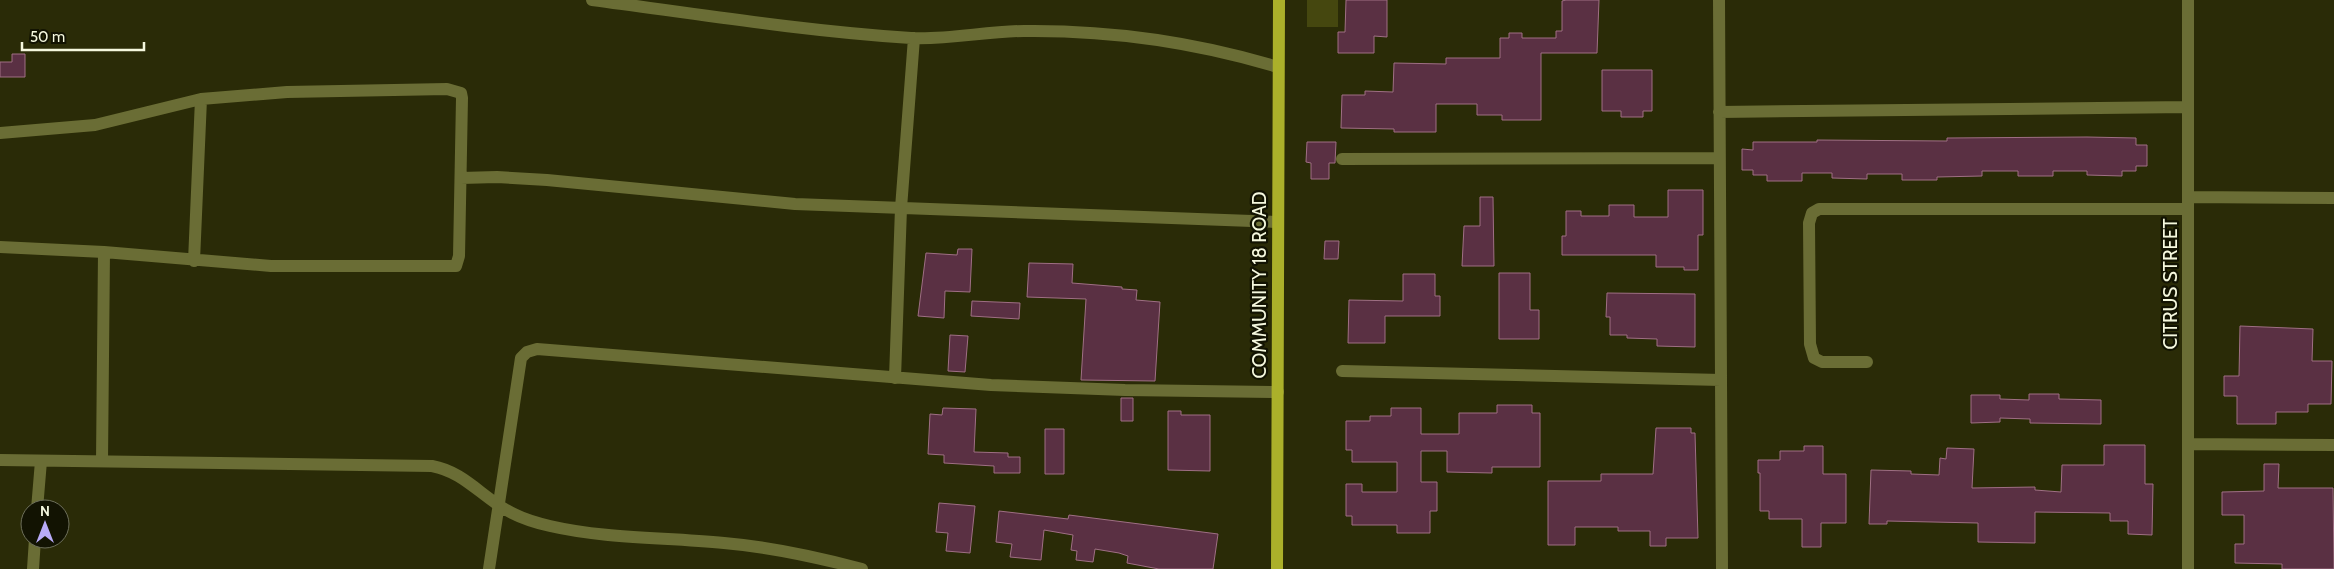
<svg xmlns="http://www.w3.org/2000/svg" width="2334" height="569" font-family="Cabin,sans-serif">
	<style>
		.green { fill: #45470f }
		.building { fill: #5a3043; stroke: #9f6f84 }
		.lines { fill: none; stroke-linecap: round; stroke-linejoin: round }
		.minor { stroke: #6a6d35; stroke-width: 12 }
		.major { stroke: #abb02a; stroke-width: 12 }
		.labels { text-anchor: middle; stroke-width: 4.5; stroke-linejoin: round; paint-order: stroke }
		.street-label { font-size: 19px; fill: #f5f8de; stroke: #121302 }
	</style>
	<rect width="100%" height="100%" fill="#2a2b07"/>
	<path class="green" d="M1307,0H1338V27H1307Z"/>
	<path class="building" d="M1346,0H1387V37L1374,36V53H1338V32H1345Z
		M1566,0H1599L1597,53H1541V120H1502V115H1477V104H1436V132H1394V129L1341,128L1342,95H1365V91L1393,92L1394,63L1446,64V58H1500V38H1509V33H1522V38H1556V31H1562V1Z
		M12,54H25V77H0V62H12Z
		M1602,70H1652V111H1643V117H1621V111H1602Z
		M2087,137L2136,138V145H2147V166H2136V171H2122V176L2087,175V171H2053V176H2018V171H1982V176L1937,177V180H1902V174H1867V179L1832,178V173H1802V181H1767V175H1753V170H1742V149L1753,150V142H1817V140L1947,141V138Z
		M1307,142H1336L1335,163H1329V179H1311V163L1306,162Z
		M1668,190H1703V235H1698V270H1684V267H1656V255H1562V236H1566V211H1581V216H1609V205H1634V217H1668Z
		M1480,197H1493L1494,266H1462L1464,226H1480Z
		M1325,241H1339L1338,259H1324Z
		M958,249H972L970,292L945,291L944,318L918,316L926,253L957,255Z
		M1029,263L1073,264L1072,283L1122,287V289L1137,290L1136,300L1160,302L1155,381L1081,380L1086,299L1027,297Z
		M1499,273H1530V310H1539V339H1499Z
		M1403,274H1435V296H1440V316H1385V343H1348L1349,300L1403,301Z
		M1607,293L1695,294V347L1657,346V339L1627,338V335H1610V317H1606Z
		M972,301L1020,303L1019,319L971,316Z
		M2240,326L2313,329L2312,361H2332L2331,404H2308V412H2276V424H2237V396H2224V376H2239Z
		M950,335L968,336L965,372L948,371Z
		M2029,394H2059V399L2101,400V424L2030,423V419L2000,418V422L1971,423V395H2000V399L2029,400Z
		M1121,398H1133V421H1121Z
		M1497,405H1532V413H1540V467H1492V473L1447,472V451H1421V482H1437V511H1430V533H1397V525H1352V516H1346V484H1362V492H1397V462H1352V450H1346V421H1370V416H1391V408H1421V434H1459V413H1497Z
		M943,408L976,409L974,452L1008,453V457H1020V473H994V466L944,463V455L928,454L930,414L942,415Z
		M1168,411H1181V415H1210V471L1168,470Z
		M1656,428H1691V433H1695L1698,538H1666V546H1650V531H1618V527H1575V545H1548V481H1601V474H1653Z
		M1045,429H1064V474H1045Z
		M2104,445H2145V484H2153L2152,535L2128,534V521H2110V513L2035,512V543L1978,542V523L1887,521V524H1869L1871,470L1911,471V474L1939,475L1940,458L1946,459L1947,448L1974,449L1972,488L2035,487V490L2061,492L2062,465H2104Z
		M1804,446H1823V474H1846V523H1821V547H1802V519H1769V511H1760V473H1758V460H1780V451H1804Z
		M2264,464H2279L2278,488H2333L2334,569H2282V564L2235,563V544H2244V515H2222V492L2264,491Z
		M939,503L975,506L970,553L946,551L948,533L936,532Z
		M999,511L1068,519L1069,515L1218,534L1213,569H1159L1127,563L1128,556L1119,553L1095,549L1093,562L1076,560L1077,551L1071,550L1073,535L1044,530L1041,560L1010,557L1012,544L996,542Z"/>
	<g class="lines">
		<path class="minor" d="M592,0C698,14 804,31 911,38C948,40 987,31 1024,31C1111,30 1195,42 1278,67
			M1719,0L1722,569
			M1719,112L2188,107
			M0,133L95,125L201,99L287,92L447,89L461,93L462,98L459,256L456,266H271L104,252L0,247
			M1342,159L1719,158
			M461,178L497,177L547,180L795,204L1278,222
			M2188,197L2334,198
			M194,261L201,99
			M1867,362H1822L1814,358L1810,344L1809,223L1812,213L1819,209H2188
			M1342,371L1721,380
			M895,378L901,208L914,38
			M2188,444L2334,445
			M0,460L432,466C459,471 475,489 497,504C512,515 532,522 550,526C606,539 667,537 724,543C771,547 817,557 862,569
			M102,461L104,252
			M37,509L41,461
			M33,569L35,539
			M489,569L521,358L527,352L537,349L991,385L1125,390L1278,392
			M2188,569V0"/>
		<path class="major" d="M1277,569L1279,0"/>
	</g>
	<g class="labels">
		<g class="street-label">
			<text transform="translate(2170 284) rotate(-90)" y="7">CITRUS STREET</text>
			<text transform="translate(1259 285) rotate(-90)" y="7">COMMUNITY 18 ROAD</text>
		</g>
	</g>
	<g transform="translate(45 524)"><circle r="24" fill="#121302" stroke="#6d6f5a"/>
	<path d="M0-4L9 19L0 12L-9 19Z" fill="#b8abf7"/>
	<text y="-8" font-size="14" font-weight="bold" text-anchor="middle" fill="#f5f8de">N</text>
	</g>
	<path d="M22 42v8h122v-8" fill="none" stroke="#f5f8de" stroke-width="2.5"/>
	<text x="30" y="42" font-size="15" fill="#f5f8de" stroke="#121302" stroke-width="4" paint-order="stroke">50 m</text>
</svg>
